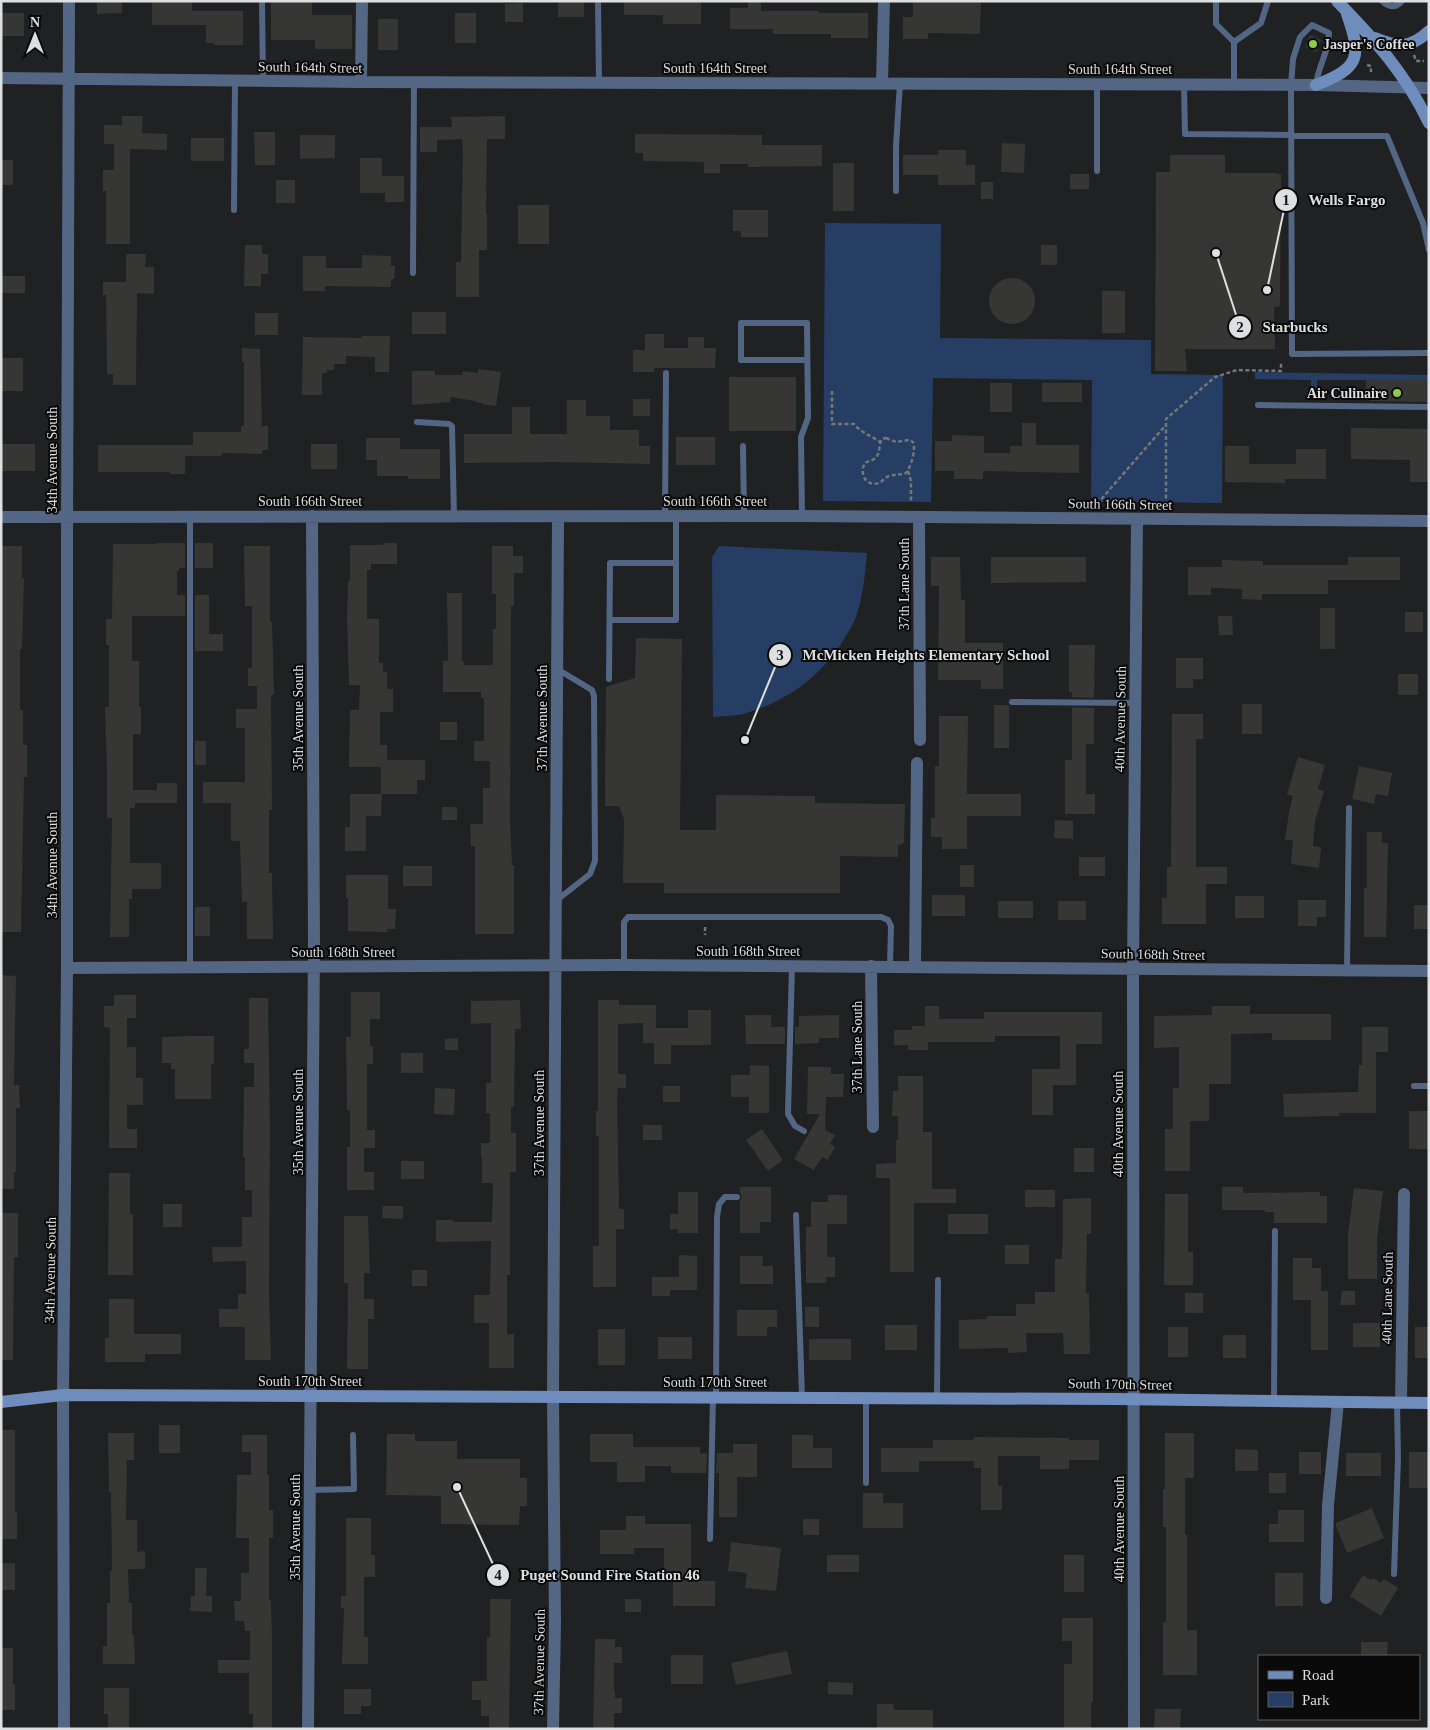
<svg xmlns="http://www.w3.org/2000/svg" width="1430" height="1730" font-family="Georgia,serif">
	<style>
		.green { fill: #263e63 }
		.building { fill: #363735 }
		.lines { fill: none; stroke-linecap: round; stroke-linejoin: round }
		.path { stroke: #757678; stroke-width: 2.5; stroke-dasharray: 4 2.5; stroke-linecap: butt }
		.lane { stroke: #536683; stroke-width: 6 }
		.street { stroke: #536683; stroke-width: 12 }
		.secondary { stroke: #6f8dbc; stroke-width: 12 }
		.poi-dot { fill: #8ace47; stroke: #0a0a0b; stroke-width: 2 }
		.labels { text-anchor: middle; stroke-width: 4; stroke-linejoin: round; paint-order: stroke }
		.poi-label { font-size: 14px; font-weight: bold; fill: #dedfe0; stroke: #0a0a0b; text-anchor: start }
		.street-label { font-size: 14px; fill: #dedfe0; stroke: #0a0a0b }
		.leader { fill: none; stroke: #dedfe0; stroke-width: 2 }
		.callout-dot { fill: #dedfe0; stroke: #0a0a0b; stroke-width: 2 }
		.mark-label { font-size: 15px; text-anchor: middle; font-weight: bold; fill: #111 }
		.callout-label { font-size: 15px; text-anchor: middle; font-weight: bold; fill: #dedfe0; stroke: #0a0a0b; stroke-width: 4; stroke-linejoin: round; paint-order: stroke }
	</style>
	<rect width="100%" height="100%" fill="#1f2123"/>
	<path class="green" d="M825,223L941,224L940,338L1151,340V374L1223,375L1222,503L1091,502L1092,380L933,378L931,502L823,501Z
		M1255,372L1429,375V380H1317V393H1311V380L1255,379Z
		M719,546L867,553C865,575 863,596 856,617C854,623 850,629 847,634C825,674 787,702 743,714C734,716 723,716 713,717L712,557Z"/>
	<path class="building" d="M97,1H122V13L97,14Z
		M152,1H192V11H243V45H214V43H206V25H152Z
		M558,1H584V17H558Z
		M624,1H701V24H663V15H624Z
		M748,1H761V11H819V13H868V38H831V34H773V29H730V8H748Z
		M913,1H981L980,34L928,33V39H903V17H913Z
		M271,2H312V15H352V49H315V40H271Z
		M523,3V22H505V4Z
		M1,13H24V36H1Z
		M455,13H476V43H455Z
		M378,19H398V50H378Z
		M1310,35L1321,40L1316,52L1305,47Z
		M122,116H143L142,133L167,134V150L130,149V244H106V191H103V170H114V144H104V125H122Z
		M505,116V139H487L486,214H487V250H479V297H456V262H461L463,150L462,139L437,140V152H420V127H452L451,117Z
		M254,132H275V165H255Z
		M635,134L762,135V145H822V166L748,167V164H720V173H704V162L643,161V153H635Z
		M300,135H335V158L300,159Z
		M191,138H224V161H191Z
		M1002,143L1025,144L1024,173L1001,172Z
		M938,150H966V165H975V185H938V175H903V155H938Z
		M1170,155H1225V173H1276V174H1281L1280,306L1274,307L1275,349H1185L1187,371H1155L1156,172H1170Z
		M360,158H382V176H404V202H385V193H360Z
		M1,160H13V185H1Z
		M833,163H854V211H833Z
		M1070,174H1089V189H1070Z
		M276,180H295V203H276Z
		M981,182H993V199H981Z
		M518,205H549V244H518Z
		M733,210H768V237H741V231H733Z
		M245,245H262V254H268V274H261V286H244Z
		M1041,245H1057V265H1041Z
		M126,254H146L145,267H154V294L137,293L136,385H113V374H107L106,295H103V282H126Z
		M362,255L391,256V266H395L394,279H391V287L325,286V291H303V256H326V268H362Z
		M1,276H25V293H1Z
		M989 301a23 23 0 1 1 46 0a23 23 0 1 1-46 0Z
		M1102,291H1125V333H1102Z
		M412,312H446V334H412Z
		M255,313H278V335H255Z
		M645,334H664V348H688V337H704V348H716L715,368H654V372H633V350H645Z
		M362,336H390L389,372H375V357L346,356V364H334V370H327V373H322V395H302L303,337L362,338Z
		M242,348L260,349L262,426H268V450H262V454L222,453V456H185V474H170V472H98V445H193V432H241V426H244V362H242Z
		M1,358H23V391H1Z
		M478,369L501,372L496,406L482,404V403L475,402V401L450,397V402L412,405V371H435V375H462L463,371L478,373Z
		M729,377H796V431H729Z
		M1366,379L1429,380V402L1370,401V399H1366Z
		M990,383H1012V412H990Z
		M1042,383H1082V402H1042Z
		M633,399H650V416H633Z
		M567,400H586V416H610V430H639V446H650V464L555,462L464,463V434H512V407H530V434H567Z
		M1022,423H1036V445H1079V473L983,471V479H954V471H935V441H952V435L984,436V453H1010V446H1022Z
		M1351,428L1429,429V482H1410V460L1351,459Z
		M676,437H715V465H676Z
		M366,438H400V449H440V479H408V476H377V460H366Z
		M1,444H35V471H1Z
		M311,444H337V469H311Z
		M1225,446H1249V464H1296V449H1326V479H1285V483L1225,482Z
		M157,543H185V568H179V571H177V595H185V616H132V661H139V707H141V734H133V790H157V783H177V803H135V808H130V863H161V889H132V899H129V937H110L112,818H107V771L105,707H109V645H106V619H112L113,544H157Z
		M195,543H213V568H195Z
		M383,543H397V564H371V570H367V619H379V663H383V672H387V689H393V712H380V745H387V760H425V780H417V794H382L381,816H366V851H345V827H350V794H381V767H349L350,710H359L360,685H349L347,619L348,581H350V545H383Z
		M1,546H22V578H24L22,649H20V710H23V745H27V777H24L21,932H1Z
		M244,546H270V622H272L274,695H271L272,810H269V873H272L273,939H247V902H242L240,841H231V803H203V782H245V728H236V709H257V686H248V668H252V606H245Z
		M492,546H513V556H523V573H514V606H511L510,823L512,865H514V934H475V846H471L470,824H483V788H490V761H474V741H484V698H481V692H443V661H448L447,593H462V661H464V665H493V629H496V594H492Z
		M931,557H960L961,600H965V643H1003V689H981V680H938L939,586H931Z
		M991,557H1086V582L991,583Z
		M1348,557H1400V580H1328V594H1262V600L1242,599V589L1211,588V595H1188V567H1222V560L1263,561V565H1348Z
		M195,595H209V634H223V651H195Z
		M1320,608H1335V649H1320Z
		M1405,612H1423V632H1405Z
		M1218,616H1232L1233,635H1219Z
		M636,638L682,639L680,830H716V795L815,796V803L905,804L904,843L898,845V857L840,856V893H664V883H623L624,819L619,806H605L606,687L635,678Z
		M1069,645H1095L1094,698L1072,697V692H1069Z
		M1176,658H1203V679H1193V688H1176Z
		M1398,674H1418V695H1398Z
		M1242,704H1262V734H1242Z
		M994,705H1008L1009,706V748H994Z
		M1072,707L1094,708V744H1086V794H1095V814H1065V760H1072Z
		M1172,714H1203V739H1196V867H1227V884H1206V924H1162V898H1167V867H1171Z
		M939,716H968L967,794H1021V816H967V849H942V837H931V818H935V766H939Z
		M440,722H457V740H440Z
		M195,741H206V765H195Z
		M1298,757L1325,765L1318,789L1324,791L1315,821L1313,846L1321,847L1319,868L1291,864L1293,840H1285L1289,812L1293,796L1287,794Z
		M1359,766L1392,773L1388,796L1376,794L1374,804L1352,799Z
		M442,807H457V820H442Z
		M1055,820L1073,821V839L1054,838Z
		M1367,832H1382V843H1388L1386,937H1364V888H1367Z
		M1079,857H1105V876H1079Z
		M960,865H974V887H960Z
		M403,866H432V886H403Z
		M346,875H388V909H396L395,929H387V932L348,931V898H346Z
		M932,895H965V916H932Z
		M1235,896H1264V918H1235Z
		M1298,900H1326V917H1317V926H1298Z
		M998,901H1033V918H998Z
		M1058,901H1086V920H1058Z
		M1414,905H1429V929H1414Z
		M195,907H210V936H195Z
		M1,975L16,976L14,1085H19L20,1108H16V1172H14V1189H1Z
		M351,992H380V1019H370V1046H373V1064H367V1130H375V1148H364V1172H374V1190H347V1147H350V1110H347L346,1037H351Z
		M114,995H136V1018H127V1047H136V1078H143V1105H127V1129H137V1148H109L110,1028L104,1027V1006H114Z
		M249,998H268L270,1125L269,1294L271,1360H245V1327H219V1309H238V1294H246V1261L213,1262L212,1247H242V1217H252V1190H245V1157H243L244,1087H254V1063H244V1049H249Z
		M520,1000L521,1029H515L514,1107H511V1133H516V1172H510V1275H507V1334H514V1368H489V1323H474V1295H490L491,1241L436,1242V1220H453V1222H492L493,1183H482V1156H481V1143H490V1113H486V1083H491V1023L471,1024V1001Z
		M598,1000H619V1005H656V1028H688V1010H711V1045H671V1064H654V1043H643V1023L618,1024V1074H626V1088H618L617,1098L619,1209H624V1229H616V1287H593V1246H599V1136H596V1111H598Z
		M925,1006H939V1019H984V1012H1102V1044H1076V1085H1053V1115H1032V1069H1060V1036H995V1042H928V1050H908V1045H894V1030H912V1026H925Z
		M1212,1006H1250V1014H1331V1040H1272V1033L1231,1034V1084H1209V1121H1190V1171H1165V1129H1173V1088H1179V1047L1154,1048V1016L1212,1015Z
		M745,1015H771V1027H785V1044H746Z
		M839,1015V1038H819V1043L795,1044V1027H799V1016Z
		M1362,1027H1388V1052H1376V1113H1339V1116L1284,1117L1283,1094L1358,1092L1359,1065H1362Z
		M193,1036H214V1064H211V1099H175V1069H171V1063H162V1037Z
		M458,1038V1050H445V1039Z
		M401,1053H423V1073H401Z
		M750,1065L769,1066V1113H749V1097H731V1075H750Z
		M808,1067H831V1074H844L843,1097H826L825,1130L835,1135L830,1144L835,1147L828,1160L822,1157L814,1170L794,1159L820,1114H807Z
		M898,1076H923V1132H932V1189H956V1203H914V1272H890V1178H876V1164L896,1163V1140H898V1116H892L893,1091H898Z
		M663,1086H680V1102H663Z
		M435,1088L455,1089L454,1115L434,1114Z
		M1409,1111H1429V1149H1409Z
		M643,1125H662V1140H643Z
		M762,1129L783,1160L768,1171L746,1140Z
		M1074,1148H1094V1172H1074Z
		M401,1161H424V1179H401Z
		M109,1173H130V1214H133V1275H108Z
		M740,1187H771V1222H760V1233H740V1201L742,1197L740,1193Z
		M1222,1187H1243V1193L1320,1192V1196H1327V1223H1274V1212H1265V1210H1222Z
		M1354,1188L1383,1191L1377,1239V1279H1348V1234Z
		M1025,1190H1055V1207H1025Z
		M678,1192H698V1233H678V1229L670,1230V1214H678Z
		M1165,1194H1188V1252H1193V1285H1164Z
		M828,1195H847V1224H827V1257H835V1277H826V1283H806V1227H811V1202H828Z
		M1091,1198V1234H1087L1086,1293H1089L1090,1354H1064L1063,1333H1026L1027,1352L1008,1353V1348L959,1349V1320L987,1319V1316H1016V1304H1035V1292H1055V1259H1062V1247H1063V1199Z
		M163,1204H182V1227H163Z
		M383,1206H403V1219L382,1218Z
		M1,1213H18V1257H14L13,1360H1Z
		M948,1214H988V1234H948Z
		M344,1216H368L370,1273H364V1299H374V1319H368V1369H347L348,1283H344Z
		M1005,1245H1029V1264H1005Z
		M679,1255L697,1256V1290H670V1296H652V1277H679Z
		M740,1256H763L762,1266H773V1284H740Z
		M1293,1258H1312V1268H1321V1291H1328V1350H1311V1300H1293Z
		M412,1270H427V1286H412Z
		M1342,1291H1355V1305H1340Z
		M1185,1293H1203V1313H1185Z
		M109,1299H134V1334H181V1354H145V1362H105V1338H109Z
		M805,1307H819V1327H805Z
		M737,1310H777V1327H767V1336H737Z
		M1353,1323H1380V1347H1353Z
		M885,1325H917V1350H885Z
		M1168,1327H1188V1357H1168Z
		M1415,1327H1429V1358H1415Z
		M598,1329H625V1365H598Z
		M1223,1335H1246V1358H1223Z
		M658,1337H692V1359H658Z
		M809,1339H851V1360H809Z
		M159,1425H180V1453H159Z
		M1,1430H15V1513H17V1539H1Z
		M108,1433H134V1460H127L126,1520H137V1552L145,1551V1569H128L129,1603H132V1635H134L135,1664H103V1646H107V1603H110V1571H112L111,1492H109Z
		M1165,1433H1194V1478H1185V1535H1187V1630H1197V1675H1163V1622H1166V1527H1163V1489H1165Z
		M387,1434H415V1441H457V1459H520V1478H527V1506H520L519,1525L441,1524V1496L386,1495Z
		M590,1434H633V1447H700V1454L707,1453L706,1473H671V1466H645V1482H617V1462H590Z
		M242,1435H267V1475H269V1510H273V1538H269V1600H271L272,1638V1729H253V1714H249V1673H218V1660H250V1631H245L244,1621H235L234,1601H241V1573H249V1538H236L237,1475H251V1452H242Z
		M792,1435H813V1448H832V1468H792Z
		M974,1437L1069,1438V1440H1099V1460H1069V1469H1040V1456H998V1486H1002V1510H981V1468H974V1461H919V1472H881V1448H933V1440H974Z
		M733,1444H757V1477H737V1517H719V1473H716L717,1453H733Z
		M1235,1449L1258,1450V1471H1235Z
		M1299,1452H1321V1474H1299Z
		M1409,1452H1429V1488H1409Z
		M1346,1453H1381V1476H1346Z
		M1269,1473H1286V1493H1269Z
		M863,1493H883V1503H903V1528H863Z
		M1372,1508L1384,1538L1347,1553L1336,1526V1523Z
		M1278,1510H1304V1542H1269V1524H1278Z
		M626,1516H645V1524H691V1581H715V1606H673V1574H664V1548H634V1554H600V1530H626Z
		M346,1518H371V1555H375V1577H364V1637H368V1664H342L344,1608H341V1596H346Z
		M803,1519H819V1535H803Z
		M731,1542L781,1548L776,1591L745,1588L747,1573L728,1571Z
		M827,1555H859V1572H827Z
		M1064,1555H1084V1592H1064Z
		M1,1563H15V1590H1Z
		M195,1568H207L206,1596H212V1612L190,1611L191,1596H195Z
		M1275,1573H1303V1606H1275Z
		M1363,1575L1371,1580L1373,1578L1381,1583L1384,1579L1398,1588L1381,1616L1350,1596Z
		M490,1599H511L509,1729H489V1716H481V1700H472V1681H487V1637H490Z
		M625,1599H641V1612H625Z
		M1062,1618H1093V1702H1091V1729H1064V1664H1072V1641H1062Z
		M595,1639H615V1647H622V1663H614V1690H615V1698H622V1713H614V1729H593Z
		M1361,1642H1388L1387,1656H1361Z
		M1,1648H13V1684H15V1710H1Z
		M787,1651L792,1674L736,1685L731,1663Z
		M671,1655H703V1684H671Z
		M828,1682L853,1683V1695L828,1694Z
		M104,1688H129V1729H108V1714H104Z
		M344,1689H371V1706H361V1714H344Z
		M877,1704H893L894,1710H933V1729H877Z
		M1155,1709H1181L1180,1729H1154Z"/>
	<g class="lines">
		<path class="path" d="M1414,55L1416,61H1424
			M1367,65L1371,66V72
			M832,391V424H854C860,432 872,436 880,442
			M886,438L896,442L909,440L913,442C916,450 911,467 906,473C900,475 895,474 889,476C885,477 883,481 879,483C865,487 859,473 865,463C868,461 871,461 874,459C881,455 878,445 882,439Z
			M908,471L911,481V501
			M1097,504L1165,426
			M1166,505V419L1215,377L1237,370L1281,371V362
			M705,927V935"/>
		<path class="lane" d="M262,1L263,81
			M598,1L599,83
			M1216,1V24L1234,42V85
			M1382,1C1389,8 1396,8 1402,1
			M1234,42L1261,23L1268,1
			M1184,85L1185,134L1387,136L1423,223L1429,250
			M1316,85C1318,66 1329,52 1329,33L1312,25L1300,37L1293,59L1291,85L1292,354L1429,353
			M1097,171V84
			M896,191V146L900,83
			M234,210L235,81
			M413,273L414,82
			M1258,405L1429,407
			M417,422L449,424L452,426L454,516
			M743,446L744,516
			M665,516L666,373
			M802,516L801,437L808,418L807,323H741V360H807
			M190,517V968
			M610,620H676V516
			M609,679L610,563H676
			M1012,702L1135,703
			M557,900L590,874L595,861L594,696L592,690L557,669
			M624,965V922L628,917H881L888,920L891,926L890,966
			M792,966L788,1114L795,1126L804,1131
			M1347,971L1349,808
			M1414,1086H1429
			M796,1215L802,1397
			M716,1397L717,1217L719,1204L725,1197H737
			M937,1398L938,1280
			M1274,1401L1275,1231
			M866,1483V1398
			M310,1490L354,1489L353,1435
			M710,1539L713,1397
			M1394,1574L1398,1459L1397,1403"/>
		<path class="street" d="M1,78L361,82L1316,85L1429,88
			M361,82L362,1
			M882,83L884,1
			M1,517L802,516L1429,521
			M919,518L920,740
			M871,966L873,1127
			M915,966L917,763
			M67,968L624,965L1429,971
			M1401,1403L1404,1194
			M1326,1598L1328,1505L1338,1402
			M64,1729L63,1395L67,968V533L69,1
			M308,1729L314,948L312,516
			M553,1729L555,1624L553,1396L558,517
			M1134,1729L1133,969L1137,520"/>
		<path class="secondary" d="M1337,1C1375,40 1405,73 1429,123
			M1375,38C1397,47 1410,49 1429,31
			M1316,85C1360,68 1362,57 1347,14
			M1,1402L63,1395L1116,1399L1429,1403"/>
	</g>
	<g class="poi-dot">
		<circle cx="1313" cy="44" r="5"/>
		<circle cx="1397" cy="393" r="5"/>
	</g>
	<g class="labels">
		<g class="poi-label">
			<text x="1323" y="49">Jasper's Coffee</text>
			<text x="1387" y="398" text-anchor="end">Air Culinaire</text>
		</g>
		<g class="street-label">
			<text transform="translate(310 67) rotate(1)" y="5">South 164th Street</text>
			<text x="715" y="73">South 164th Street</text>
			<text x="1120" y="74">South 164th Street</text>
			<text transform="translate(52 460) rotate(-90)" y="5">34th Avenue South</text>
			<text x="310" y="506">South 166th Street</text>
			<text x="715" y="506">South 166th Street</text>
			<text transform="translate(1120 504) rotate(1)" y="5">South 166th Street</text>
			<text transform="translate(904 584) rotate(-90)" y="5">37th Lane South</text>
			<text transform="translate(298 718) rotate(-90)" y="5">35th Avenue South</text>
			<text transform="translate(542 718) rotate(-90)" y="5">37th Avenue South</text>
			<text transform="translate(1120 719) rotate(-89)" y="5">40th Avenue South</text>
			<text transform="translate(52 865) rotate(-90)" y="5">34th Avenue South</text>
			<text x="748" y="956">South 168th Street</text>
			<text x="343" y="957">South 168th Street</text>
			<text transform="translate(1153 954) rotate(1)" y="5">South 168th Street</text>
			<text transform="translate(857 1047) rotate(-90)" y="5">37th Lane South</text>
			<text transform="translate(298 1122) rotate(-90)" y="5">35th Avenue South</text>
			<text transform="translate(539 1123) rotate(-90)" y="5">37th Avenue South</text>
			<text transform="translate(1118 1124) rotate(-90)" y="5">40th Avenue South</text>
			<text transform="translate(50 1270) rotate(-89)" y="5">34th Avenue South</text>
			<text transform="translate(1387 1298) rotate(-89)" y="5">40th Lane South</text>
			<text x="310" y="1386">South 170th Street</text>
			<text x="715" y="1387">South 170th Street</text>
			<text transform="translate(1120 1384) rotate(1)" y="5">South 170th Street</text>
			<text transform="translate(295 1527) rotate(-90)" y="5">35th Avenue South</text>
			<text transform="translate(1119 1529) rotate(-90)" y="5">40th Avenue South</text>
			<text transform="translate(539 1662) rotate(-89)" y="5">37th Avenue South</text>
		</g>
	</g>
	<path class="leader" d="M1267 290L1286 200M1216 253L1240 327M745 740L780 655M457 1487L498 1575"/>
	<g class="callout-dot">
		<circle cx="1267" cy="290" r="5"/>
		<circle cx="1216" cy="253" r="5"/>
		<circle cx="745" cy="740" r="5"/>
		<circle cx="457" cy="1487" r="5"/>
		<circle cx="1286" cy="200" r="12"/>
		<circle cx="1240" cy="327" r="12"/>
		<circle cx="780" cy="655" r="12"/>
		<circle cx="498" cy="1575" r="12"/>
	</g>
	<g class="mark-label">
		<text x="1286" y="205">1</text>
		<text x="1240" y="332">2</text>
		<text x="780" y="660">3</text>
		<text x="498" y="1580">4</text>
	</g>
	<g class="callout-label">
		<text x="1347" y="205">Wells Fargo</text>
		<text x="1295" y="332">Starbucks</text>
		<text x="926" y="660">McMicken Heights Elementary School</text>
		<text x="610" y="1580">Puget Sound Fire Station 46</text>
	</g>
	<rect width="1430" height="1730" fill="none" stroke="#dedfe0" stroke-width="5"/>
	<rect x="1258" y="1655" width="162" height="65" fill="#0a0a0b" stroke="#5f5f60"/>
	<rect x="1268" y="1671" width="25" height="8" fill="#6f8dbc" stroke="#5f5f60"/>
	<text x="1302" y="1680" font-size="15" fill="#dedfe0">Road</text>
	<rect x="1268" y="1692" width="25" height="15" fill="#263e63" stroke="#5f5f60"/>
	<text x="1302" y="1705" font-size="15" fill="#dedfe0">Park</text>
	<g transform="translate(35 35)" stroke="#0a0a0b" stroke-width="4" paint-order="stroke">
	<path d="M0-4L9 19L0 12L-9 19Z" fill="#dedfe0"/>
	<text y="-8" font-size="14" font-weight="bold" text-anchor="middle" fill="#dedfe0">N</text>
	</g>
</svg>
